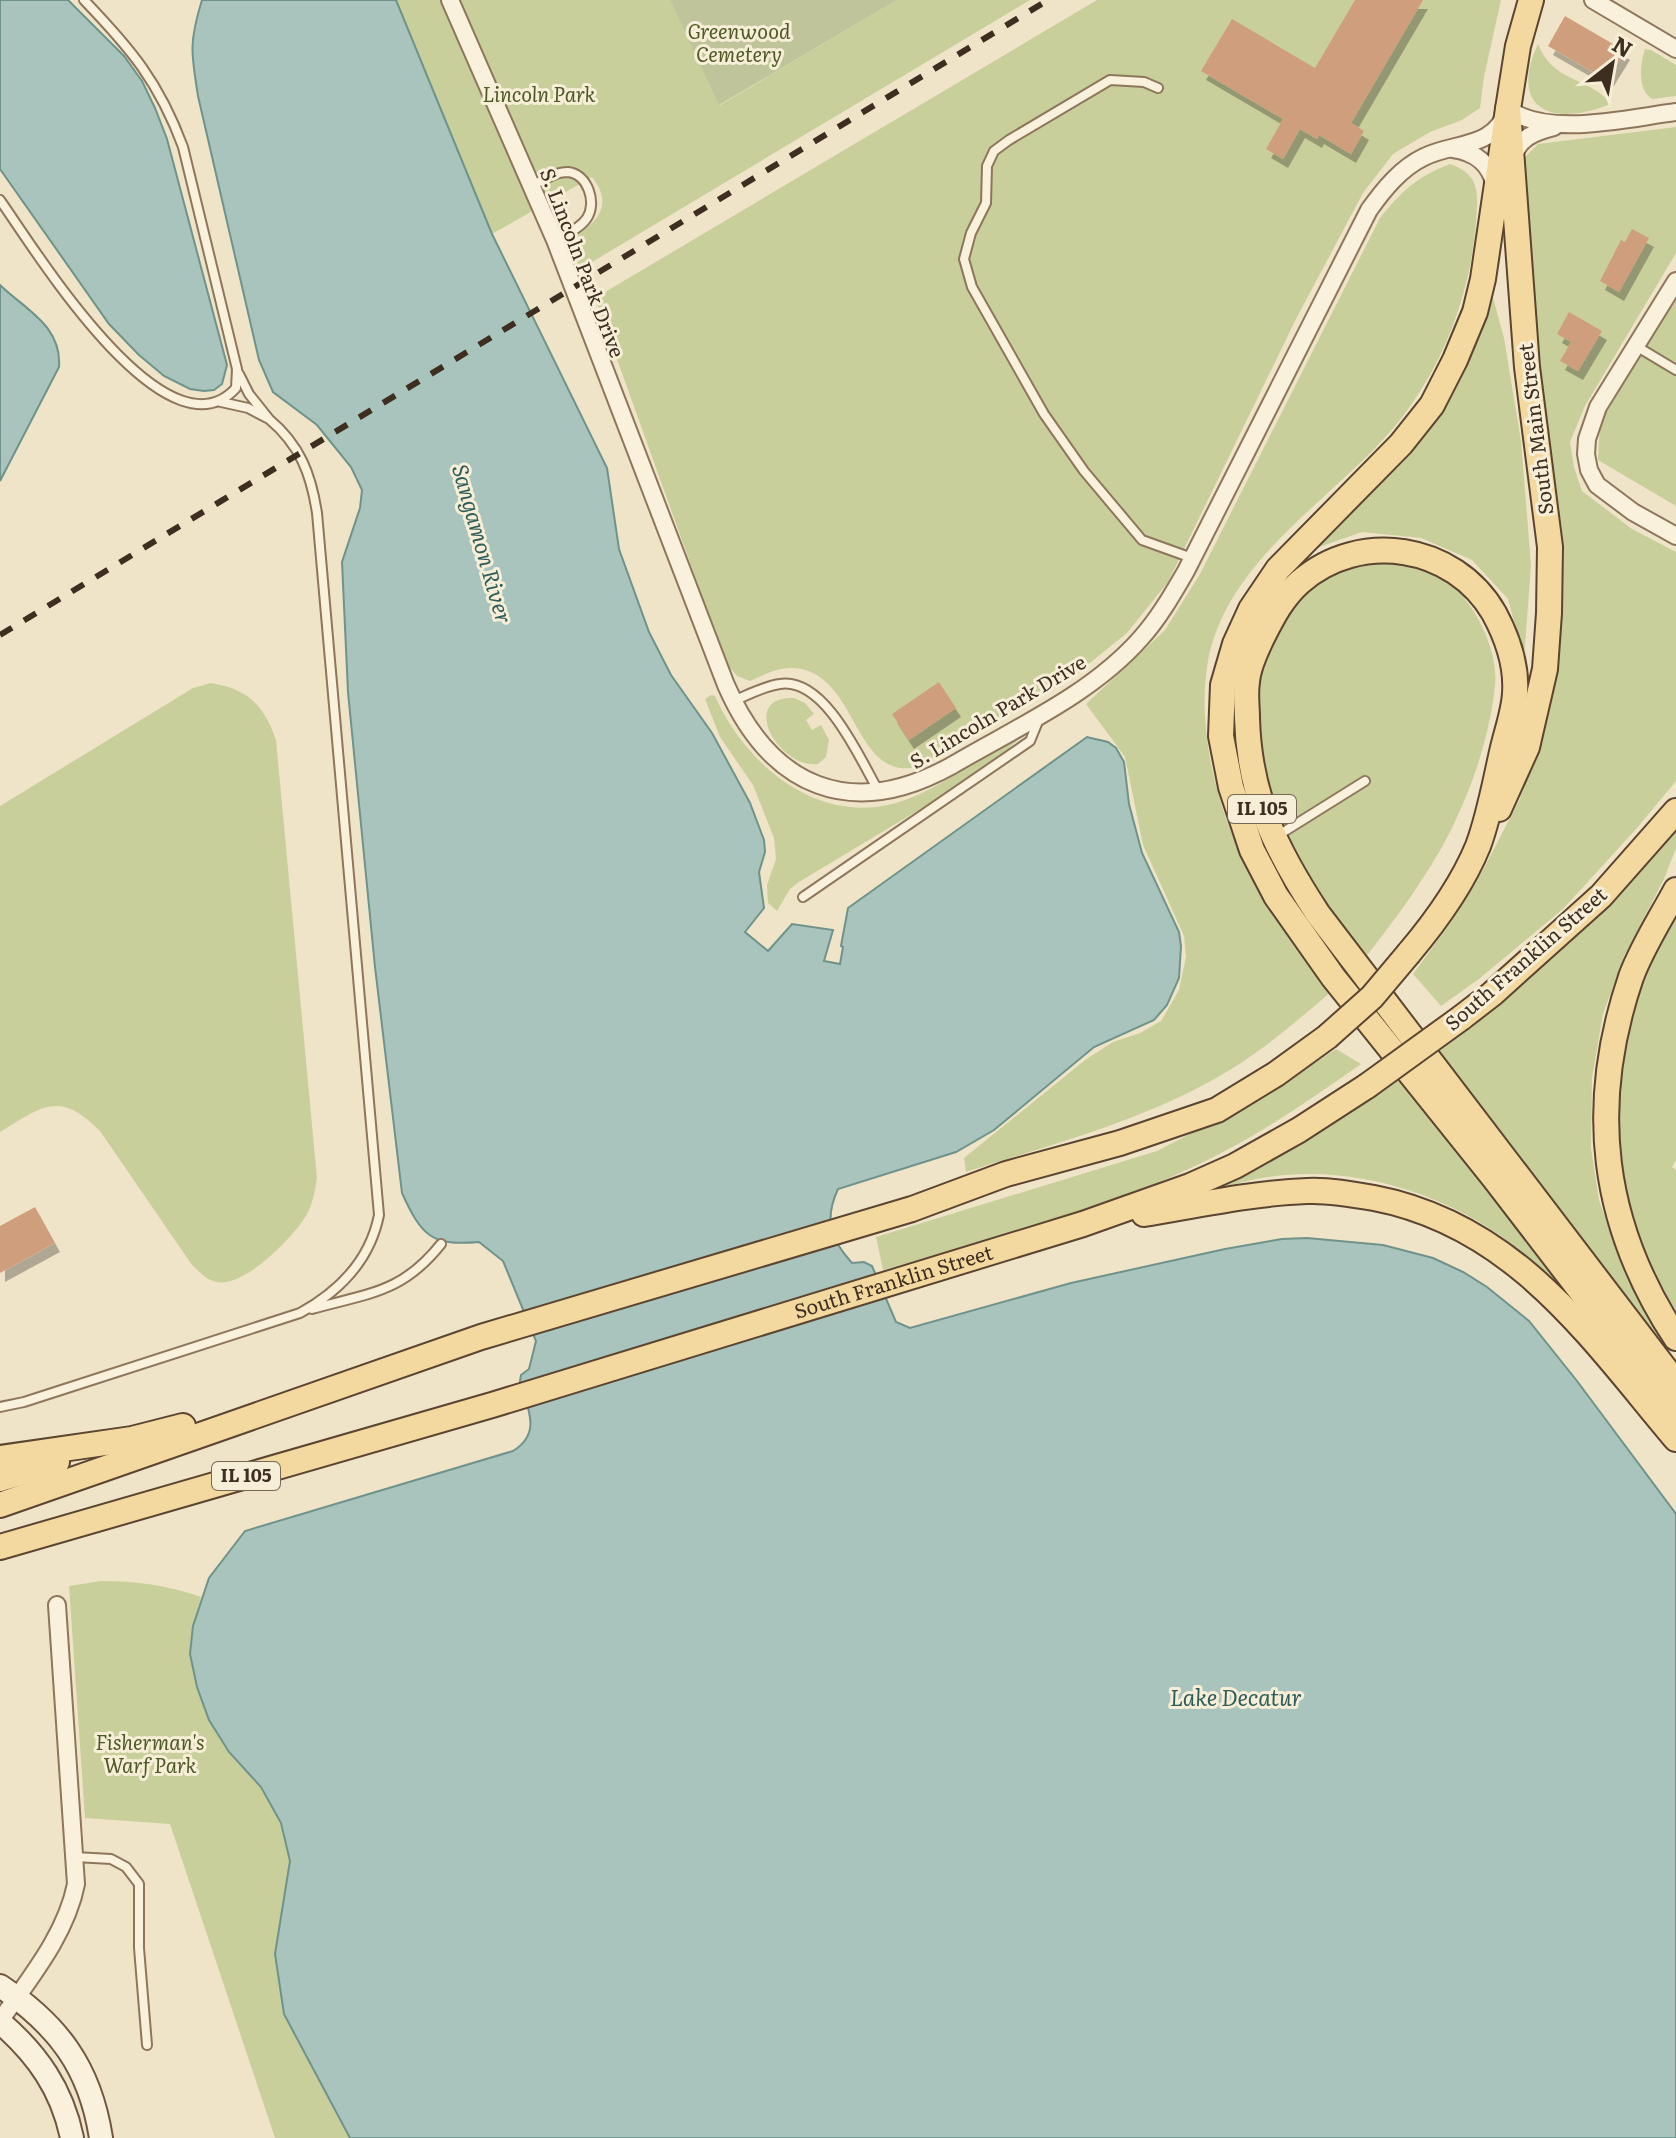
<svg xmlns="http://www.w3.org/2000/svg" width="1676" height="2138" font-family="Literata,serif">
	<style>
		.green { fill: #c9cf9b }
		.cemetery { fill: #bfc49a }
		.water { fill: #a9c4bc; stroke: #6f938a; stroke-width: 2 }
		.building { fill: #cf9f7d; filter: url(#shadow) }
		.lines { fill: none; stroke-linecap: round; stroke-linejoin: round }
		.lane-casing { stroke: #8d765c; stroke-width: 12 }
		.street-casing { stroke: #8d765c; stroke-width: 20 }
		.secondary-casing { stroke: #6f573f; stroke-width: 26 }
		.primary-casing { stroke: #5b4430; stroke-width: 28 }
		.lane { stroke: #faf1dc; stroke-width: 8 }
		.street { stroke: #faf1dc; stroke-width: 16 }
		.secondary { stroke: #faf1dc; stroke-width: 22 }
		.primary { stroke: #f3d9a0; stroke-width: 24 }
		.rail { stroke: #3d2e20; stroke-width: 6; stroke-dasharray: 14 14; stroke-linecap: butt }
		.primary-bridge-casing { stroke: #5b4430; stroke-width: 28; stroke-linecap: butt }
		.primary-bridge { stroke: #f3d9a0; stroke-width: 24 }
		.labels { text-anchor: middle; stroke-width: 6; stroke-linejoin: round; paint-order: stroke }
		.shield { fill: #f7eed8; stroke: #756857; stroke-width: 2 }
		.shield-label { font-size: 18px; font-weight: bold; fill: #3d2e20 }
		.park-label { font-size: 20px; font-style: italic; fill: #4d5a26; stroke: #f7eed8 }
		.street-label { font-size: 20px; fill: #3d2e20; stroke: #f7eed8 }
		.water-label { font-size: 22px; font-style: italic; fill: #2f5d5a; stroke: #f7eed8 }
	</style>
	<defs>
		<filter id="shadow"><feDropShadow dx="5" dy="9" stdDeviation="0" flood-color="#0004"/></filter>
	</defs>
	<rect width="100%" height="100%" fill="#f0e4c8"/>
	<path class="green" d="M396,0H670L720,105L897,0H1030L577,271L564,243C590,227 618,210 592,177L492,234Z
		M1097,0H1501L1484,77L1480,108L1462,120L1430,132L1393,154L1363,193L1296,319L1168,582L1127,633L1069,680L918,767C851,782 859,669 791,668C777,668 763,675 750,681L737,676L726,663L595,298Z
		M1538,44C1553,82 1585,76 1609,101L1608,105C1552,127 1508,109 1538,44Z
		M1645,49L1651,50L1676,65V96L1652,99C1637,89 1640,64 1645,49Z
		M1676,127V253L1585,406L1570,442L1574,467L1582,491L1632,529L1676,552V781L1637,828L1563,909L1479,979L1441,1006L1413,974L1454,918L1484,868L1519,801L1540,742L1560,604L1561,533L1545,441L1522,160L1538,144Z
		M1450,164C1481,175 1478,193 1476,222C1470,303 1435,387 1378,445C1317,509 1225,568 1208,661C1195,735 1221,823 1257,888C1276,922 1309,958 1333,990C1303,1016 1274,1041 1241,1063C1158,1117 1059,1142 966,1172L964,1158L1085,1060L1113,1042L1140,1033L1161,1021L1179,990L1186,957L1184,936L1143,845L1125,757L1086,704L1165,630L1200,574L1380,218C1402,191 1416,177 1450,164Z
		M1491,290L1504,338L1521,441L1531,565L1524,659L1508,599L1472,560L1421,538L1362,532L1308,551L1411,453L1446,401L1480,336Z
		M1676,296V506L1598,460L1600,423Z
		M1374,559C1399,564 1428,567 1449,583C1476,604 1499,652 1495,686C1490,735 1472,788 1450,832C1427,877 1396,918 1365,958L1298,867L1270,803L1254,734L1256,666L1283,610L1323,576Z
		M211,683C248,689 264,705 276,740L317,1178C315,1190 313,1203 307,1214C295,1236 244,1288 217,1282C206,1280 200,1272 192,1265L100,1131C59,1090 43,1106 0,1132V806L193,688Z
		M711,695L715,696C747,768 823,830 905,800C944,786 981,757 1016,736L1020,738L1008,749L942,796L799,882L790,889L777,911L768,903L767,885L776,859L774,838L753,785L720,737L705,699Z
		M794,698L805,703L814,714L806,720L812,730L821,725L829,740L826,757L818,764C778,769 738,696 794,698Z
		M1676,824V848L1664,879L1624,956L1603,1014L1592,1078L1591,1148L1599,1200L1625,1274L1659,1335L1653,1341L1434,1053L1558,947Z
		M1676,905V1160L1672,1167L1676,1170V1319L1642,1257L1623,1199L1615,1087L1638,985Z
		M1336,1049L1361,1064C1321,1092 1281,1120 1238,1144C1128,1205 1003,1236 883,1270L876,1237L1157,1151L1271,1092Z
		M1400,1077L1576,1301L1572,1304C1559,1289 1545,1273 1530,1259C1462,1198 1359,1163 1268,1177C1252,1179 1236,1184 1220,1188L1217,1181L1320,1126Z
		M101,1581C136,1581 167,1585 201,1597L193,1626L190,1653L197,1687L209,1720L229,1752L261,1787L281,1823L290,1861L284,1905L324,2086L350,2138H275L170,1824L85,1818L69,1586Z"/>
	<path class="cemetery" d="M670,0H897L719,105Z"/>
	<path class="water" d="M0,0H68L124,56L142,81L155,108L167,139L227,365L222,384L214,390L204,391L190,389L164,376L139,355L109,324L0,169Z
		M202,0H396L492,234L607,468L619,549L649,632L671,675L712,733L750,803L764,840L765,852L759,872L764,908L745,932L768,951L792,924L833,930L824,961L840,964L843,947L841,946L848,908L1087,737L1108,742L1116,748L1124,762L1129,804L1142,853L1179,932L1181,946L1179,978L1167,1005L1154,1020L1094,1047L994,1130L956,1152L838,1189C824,1219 830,1239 852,1263L864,1262L872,1266L896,1322L910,1328L1071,1283L1225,1249L1282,1239L1307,1238L1383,1245L1433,1258L1463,1272L1487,1287L1529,1321L1577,1381L1676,1514V2138H350L284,2014L275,1954L290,1861L281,1823L261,1787L229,1752L209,1720L197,1687L190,1654L193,1626L209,1578L245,1531L513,1451C542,1433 528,1409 520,1381L521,1375L529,1369L536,1341L503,1261L479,1242C432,1246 422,1237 402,1193L375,967L348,692L342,562L360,508L362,490L351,467L317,425L273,392L259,360L198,96C191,53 189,42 202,0Z
		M0,285C26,310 62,326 59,367L0,481Z"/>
	<path class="building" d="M1355,0H1423L1351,123L1364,131L1351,154L1319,135L1317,139L1300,129L1283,159L1266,149L1283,119L1201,71L1232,19L1315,68Z
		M1565,16L1625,51L1607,80L1548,46Z
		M1632,229L1649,238L1619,292L1600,281L1621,240L1625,242Z
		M1569,312L1602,331L1578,371L1560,361L1571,342L1557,334Z
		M939,682L956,708L909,740L892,714Z
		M35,1207L55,1243L0,1273V1226Z"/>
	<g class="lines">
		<g class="lane-casing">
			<path id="lane" d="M1158,88L1144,82L1110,80L1009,140L994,151L987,166L986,203L971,233L964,259L972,287L1044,414L1084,471L1142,540L1192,558
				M532,186C543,180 555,172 568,172C588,174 597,203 587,218C580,229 565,234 555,240
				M0,200C32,245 166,465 236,388L237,369L183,147C159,82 131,49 84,0
				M1636,346L1676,370
				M221,402L248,408L269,419L249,394L239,374
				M733,701C748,695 764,686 780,684C825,677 860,759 879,792
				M1277,836L1365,781
				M803,897L1030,741L1039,719
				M312,1309C369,1293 402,1293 441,1244
				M0,1407L24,1402L300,1313C340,1291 370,1260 379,1215L317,513C311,474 300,445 269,419
				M75,1857L111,1859L126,1867L139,1884V1948L147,2045"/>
		</g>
		<g class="street-casing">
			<path id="street" d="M450,0L555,240L726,685C771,788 851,821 951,766C1015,728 1091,695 1141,638C1159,618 1172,595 1186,571L1369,210C1384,189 1401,168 1424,157C1457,141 1493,150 1508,109C1548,138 1628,118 1676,112
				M1593,0L1676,49
				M1453,149C1475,152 1490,163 1495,186
				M1512,160C1518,138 1534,132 1554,127
				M1676,281L1598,407L1587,439L1586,454L1589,470L1597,485L1633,512L1676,536
				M0,2021C29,1979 66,1935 76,1884L57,1605"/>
		</g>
		<g class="secondary-casing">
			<path id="secondary" d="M0,1986C58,2025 90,2067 101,2138
				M0,2022C37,2054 62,2089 72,2138"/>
		</g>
		<g class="primary-casing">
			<g id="primary">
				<path d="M1508,109L1483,279L1475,312L1455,360L1432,405L1401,444L1278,569L1251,609L1235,644L1223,685L1221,736L1231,787L1252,850L1276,896L1333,977L1494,1178L1676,1415"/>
				<path d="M1499,809L1527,747L1545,669L1549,613L1550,547L1527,367L1508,109L1518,46L1531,0"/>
				<path d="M1676,890C1661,918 1642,947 1631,977C1587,1106 1601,1224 1676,1338"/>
				<path d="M1409,953C1436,921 1462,885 1478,846C1489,817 1495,783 1502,752C1506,733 1514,713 1515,693C1517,665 1507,637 1494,613C1454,544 1359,530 1300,582C1283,597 1273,616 1263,636C1256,650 1248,667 1247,682C1245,693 1247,707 1247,718C1249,796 1276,850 1318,914L1676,1383"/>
				<path d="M1461,1018L1492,994L1601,896L1676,811"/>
				<path d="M1144,1214C1198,1205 1253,1193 1307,1191C1329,1190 1352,1194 1374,1198C1515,1225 1590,1337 1676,1439"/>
				<path d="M0,1458L132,1439L183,1426"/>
				<path d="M0,1479L57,1462"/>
				<path d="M0,1505L481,1337L912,1209L1006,1174L1120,1143L1217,1110L1276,1074L1327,1037"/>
				<path id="s1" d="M0,1547L492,1405L1083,1224L1190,1186L1235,1166L1299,1130L1367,1086"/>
			</g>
		</g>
		<use href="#lane" class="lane"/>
		<use href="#street" class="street"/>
		<use href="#secondary" class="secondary"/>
		<use href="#primary" class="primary"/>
		<path class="rail" d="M0,635L1048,0"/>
		<g class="primary-bridge-casing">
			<path id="primary-bridge" d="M1327,1037L1372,997L1409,953
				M1367,1086L1461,1018"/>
		</g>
		<use href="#primary-bridge" class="primary-bridge"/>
	</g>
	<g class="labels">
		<g class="shield">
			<rect x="1228" y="795" width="68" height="28" rx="6"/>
			<rect x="212" y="1462" width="68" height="28" rx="6"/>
		</g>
		<g class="shield-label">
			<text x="1262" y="815">IL 105</text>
			<text x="246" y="1482">IL 105</text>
		</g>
		<g class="park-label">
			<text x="739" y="39">Greenwood<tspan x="739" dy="23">Cemetery</tspan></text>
			<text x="539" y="102">Lincoln Park</text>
			<text x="150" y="1750">Fisherman's<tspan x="150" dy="23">Warf Park</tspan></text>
		</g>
		<g class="street-label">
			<text transform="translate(582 263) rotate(69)" y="7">S. Lincoln Park Drive</text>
			<text transform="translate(1536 429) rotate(-97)" y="7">South Main Street</text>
			<text transform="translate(998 712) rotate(-31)" y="7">S. Lincoln Park Drive</text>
			<text transform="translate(1526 959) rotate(-41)" y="7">South Franklin Street</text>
			<text dy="7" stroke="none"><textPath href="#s1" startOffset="932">South Franklin Street</textPath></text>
		</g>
		<g class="water-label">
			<text transform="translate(482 544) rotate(74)" y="8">Sangamon River</text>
			<text x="1236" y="1706">Lake Decatur</text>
		</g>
	</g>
	<g transform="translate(1612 64) rotate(31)" stroke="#f7eed8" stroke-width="6" paint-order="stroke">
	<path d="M0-6L14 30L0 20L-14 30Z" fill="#3d2e20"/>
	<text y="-12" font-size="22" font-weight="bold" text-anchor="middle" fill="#3d2e20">N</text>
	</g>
</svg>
